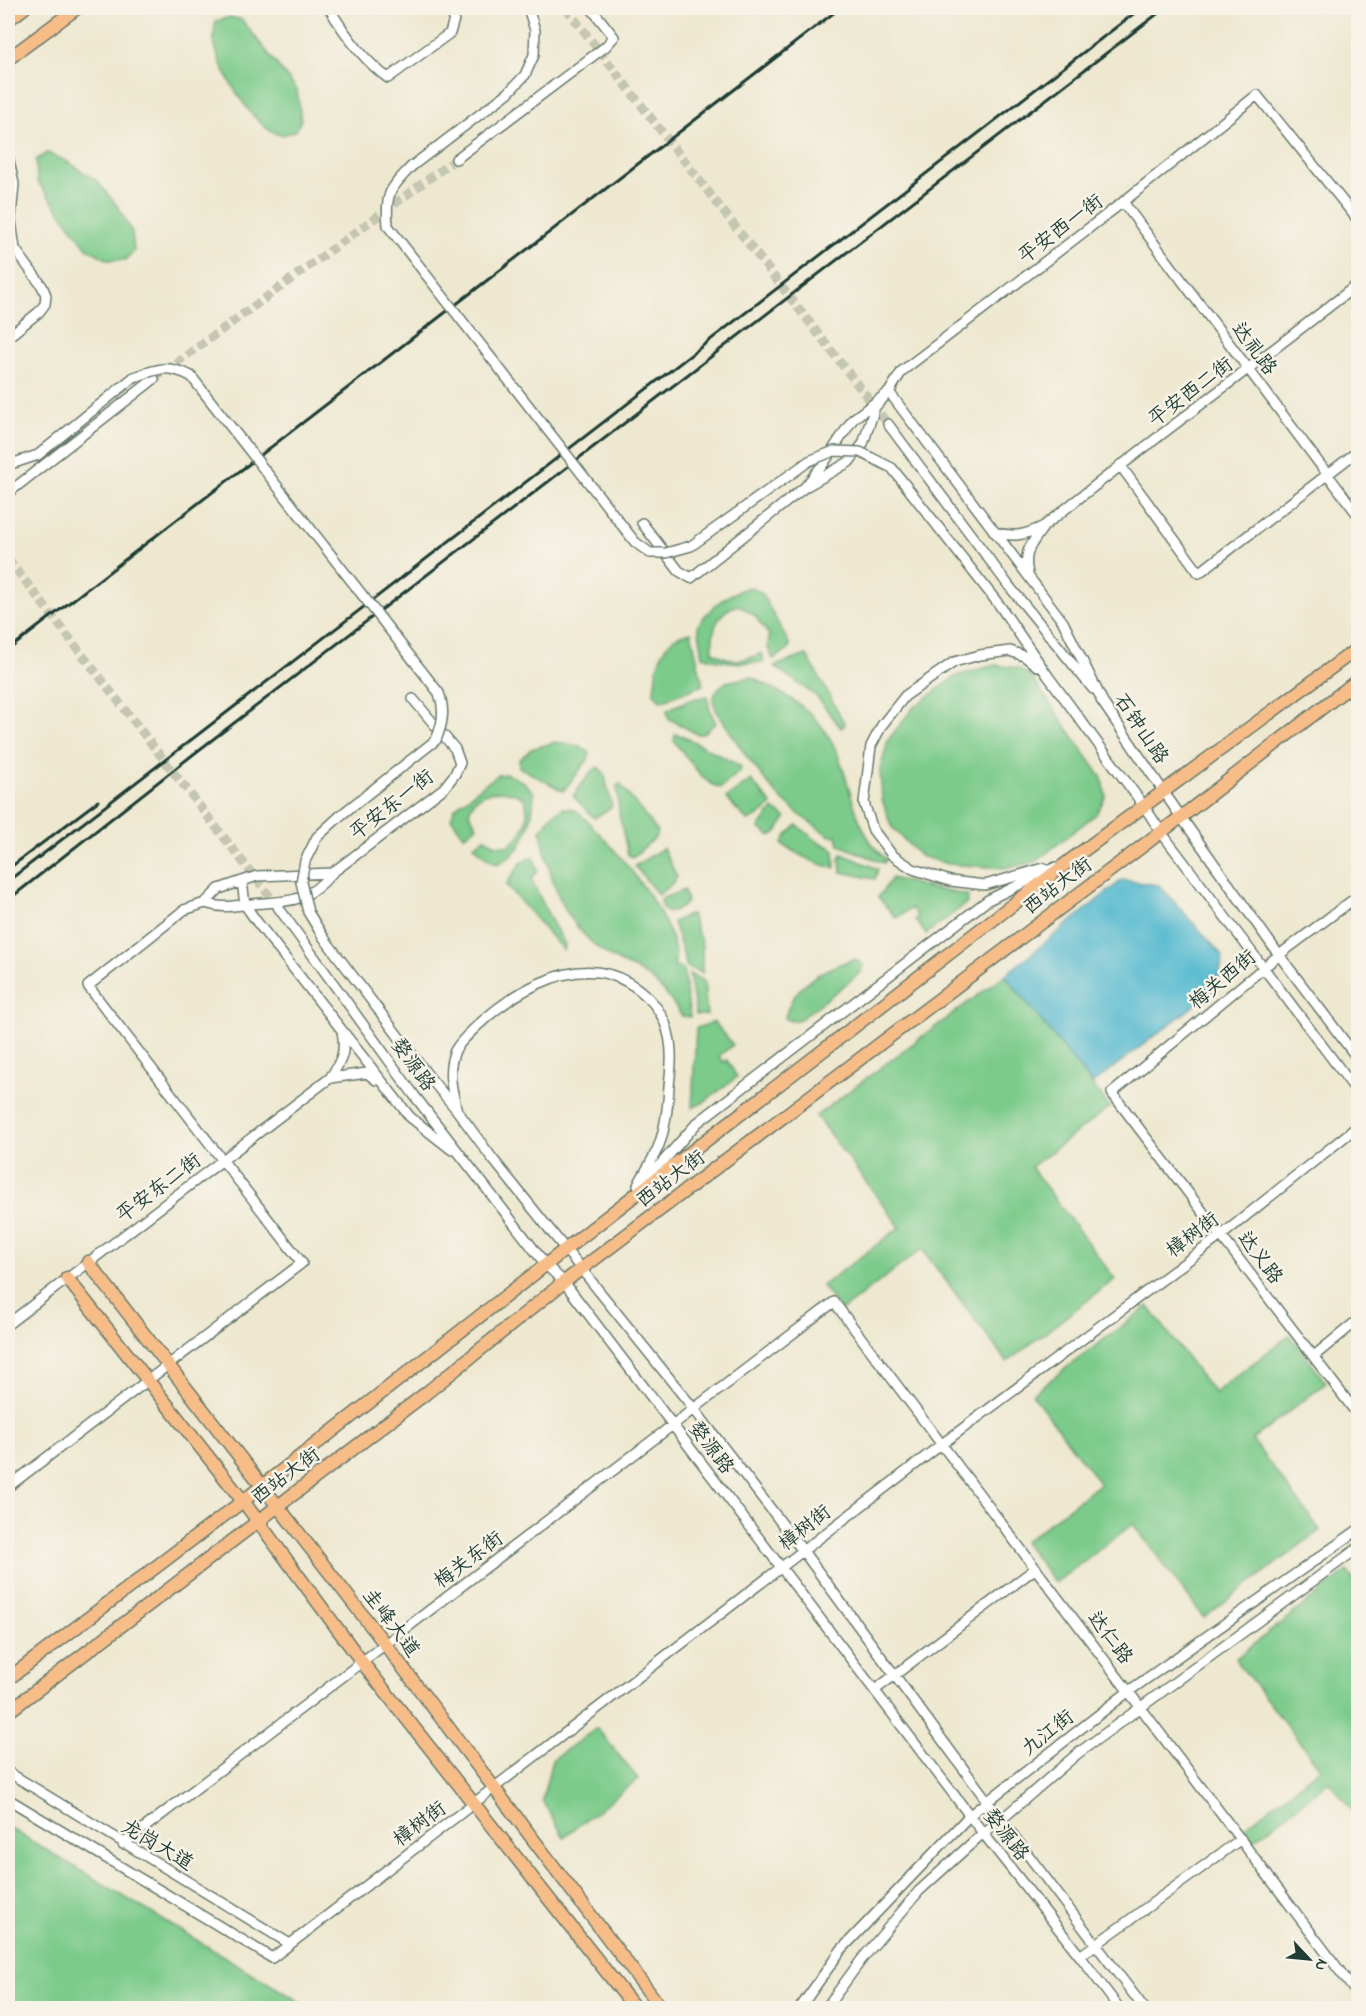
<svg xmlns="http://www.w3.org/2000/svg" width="1366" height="2016" font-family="'Indie Flower','LXGW WenKai TC',sans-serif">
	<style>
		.green { fill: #7ccb8b; stroke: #4e8460; stroke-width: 1.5 }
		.water { fill: #51b8cf; stroke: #387a82; stroke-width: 1.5 }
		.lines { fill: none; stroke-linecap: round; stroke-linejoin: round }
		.minor-tunnel { stroke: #c5c6b1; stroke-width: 9; stroke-dasharray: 9 4.5; stroke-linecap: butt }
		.minor-casing { stroke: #67796b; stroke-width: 12 }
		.major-casing { stroke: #67796b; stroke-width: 15 }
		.minor { stroke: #fff; stroke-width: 9 }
		.major { stroke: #f7bd88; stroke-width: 12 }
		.rail { stroke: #1f3d34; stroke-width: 3 }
		.minor-bridge-casing { stroke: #67796b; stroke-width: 12; stroke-linecap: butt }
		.minor-bridge { stroke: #fff; stroke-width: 9 }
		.labels { text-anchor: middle; stroke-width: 5; stroke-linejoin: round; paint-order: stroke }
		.street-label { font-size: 20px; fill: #1f3d34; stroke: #f7f3e8 }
	</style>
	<rect width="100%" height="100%" fill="#f7f3e8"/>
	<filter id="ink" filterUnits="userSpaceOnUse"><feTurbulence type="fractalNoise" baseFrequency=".0167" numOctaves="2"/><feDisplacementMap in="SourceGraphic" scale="12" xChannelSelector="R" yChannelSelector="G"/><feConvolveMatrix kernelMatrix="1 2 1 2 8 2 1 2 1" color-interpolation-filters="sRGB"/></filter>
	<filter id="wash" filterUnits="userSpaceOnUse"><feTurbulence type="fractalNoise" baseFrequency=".008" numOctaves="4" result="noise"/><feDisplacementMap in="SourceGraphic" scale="24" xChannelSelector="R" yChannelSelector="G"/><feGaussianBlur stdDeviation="1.35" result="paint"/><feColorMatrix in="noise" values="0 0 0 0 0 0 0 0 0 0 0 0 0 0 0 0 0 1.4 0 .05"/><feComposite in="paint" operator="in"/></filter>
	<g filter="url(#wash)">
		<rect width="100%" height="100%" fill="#eee8d0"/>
		<path class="green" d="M230,17L242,20L297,90L301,120L295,131C291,132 285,135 281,135C254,131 216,65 214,40C213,34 215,27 216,21Z
			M47,153L68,162L96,180L119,208L132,232L134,251L125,260H108L87,248L37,181L36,160Z
			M750,587L761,592L790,645L787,651L773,659L768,648L769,635L755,616L739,605C717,610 711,631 713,652C733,663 742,662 762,653L764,662C740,664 726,663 703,656L698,625C711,606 728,593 750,587Z
			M691,632L703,685L661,701L654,693C655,676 658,650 673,639C677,635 686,634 691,632Z
			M807,655L845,724L841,728L817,697L774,666Z
			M995,665L1018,668L1032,678L1102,778L1106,796L1096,814L1035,862L1005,868L948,864L920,856L891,826L882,799L880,770L888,740L913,708L956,676Z
			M751,677C778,691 808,705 825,731C853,770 848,827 886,859L884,863L839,845L837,835L830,836L801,816L777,795L747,757L717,712L713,701L715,694L719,688L726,682Z
			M707,696L710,711L716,723L702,734H697L668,718L667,710L689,700Z
			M675,734L683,736L740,766L741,770L721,788C705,786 684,754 674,741Z
			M556,742L580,746L590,753L587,761L563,791L519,767V760L531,749Z
			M598,767L604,773L612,807L594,818L573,796L592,771Z
			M507,774L524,782L534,793C533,821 526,852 497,864L487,858L474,846L485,838L496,845L508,846C524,834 532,818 524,798C507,787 474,788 469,813L477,826L464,836L451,818L455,808L478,789L498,775Z
			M751,780L772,805L758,816L748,821L726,798Z
			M620,784L657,831L655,838L633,857L628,855L619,814L617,786Z
			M563,808C566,808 569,808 572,809C580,811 587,821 593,827C621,855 669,913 675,953C676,957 675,962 674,966L683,969L690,1017L682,1016C671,1001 661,985 645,975C634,968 620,963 609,956C563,925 550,882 541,831L551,816Z
			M773,809L786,818L776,833L770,836L759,828Z
			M797,825L817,841L834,849L835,868C815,864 799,855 782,844L787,835Z
			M663,848L677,877L673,883L658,895L635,866Z
			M842,854L878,869L875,879L842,872L839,859Z
			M533,856L538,871L531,879L552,922L565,944L563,950L506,885L521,863Z
			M892,878L930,888L968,895L967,903L926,934L915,920L917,916L912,908L896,918L878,897Z
			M684,890L687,902L682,907L668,913L663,909L661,901L663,898Z
			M691,914L702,945V973L687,967L673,922Z
			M855,959L863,965L861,971L854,978L800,1019L792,1021L785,1019C791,985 824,968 855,959Z
			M689,974L704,981L707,1015H696Z
			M1005,975L1110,1107L1031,1167L1115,1279L1007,1362L922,1249L841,1311L822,1286L900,1227L816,1116Z
			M714,1022L733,1045L719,1056L723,1062L727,1060L737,1077L704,1102L692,1108L696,1028Z
			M1148,1306L1214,1393L1290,1335L1326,1383L1252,1440L1320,1530L1204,1618L1133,1524L1055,1583L1024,1542L1100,1484L1032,1394Z
			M1347,1571L1358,1586V1818L1329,1781L1253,1841L1244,1828L1320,1768L1235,1659Z
			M597,1728L638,1779L564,1837L542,1800L552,1760Z
			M8,1827L310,2008H8Z"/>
		<path class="water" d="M1122,880L1159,885L1223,956L1217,988L1092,1084L1005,975Z"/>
	</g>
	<g filter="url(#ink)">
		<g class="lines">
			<path class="minor-tunnel" d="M566,8L888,424
				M154,379L456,159
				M8,559L278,907"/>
			<g class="minor-casing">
				<path id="minor" d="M329,8C344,33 364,61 388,78L450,33L455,16L449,8
					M8,156L14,184L10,227
					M456,159L605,47L614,37L591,8
					M412,166L508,93L525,75L534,55L535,30L528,8
					M1123,202L1358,515
					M8,337L39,312L45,304L46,295L42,286L15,249L11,221
					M888,424L1009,586L1093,689
					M8,465L38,455L134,377
					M1120,465L1199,573L1358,451
					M8,493L154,379
					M642,523L679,571L691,578L805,487L849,462L863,444L875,407L889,392L853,419L824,463L805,487
					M1044,526C1147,443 1254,366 1358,284
					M994,532C1013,538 1026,535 1044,526C1031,545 1023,551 1028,574
					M1000,606L1048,676L1144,806L1161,832L1358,1093
					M1037,666L1024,656L1010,651L980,655L954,662L905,696L882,725L871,746L864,803L873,830L892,855L913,869L950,881L985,885L1044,868
					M1101,700L1181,817L1279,955L1358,1059
					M1104,704L1063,622L889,392L902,371L1123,202L1257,95L1358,220
					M332,873L257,876L219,889L205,903C225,909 231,906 251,904C288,901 306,904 332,873L444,788L455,774L460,763L455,749L413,699
					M242,881L245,905L257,922L410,1117L452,1150
					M1358,896L1279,955L1112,1093L1358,1415
					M278,907L414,1095L546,1265L564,1282L983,1833L1080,1956L1119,2008
					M342,1031C346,1052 342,1060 330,1078L367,1073L376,1080
					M430,1078L456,1109L492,1158L694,1409L803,1551L988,1802L1144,2008
					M456,1107C452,1089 447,1072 454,1053C457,1044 470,1033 477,1026C509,996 562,962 608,974C636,982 661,1004 668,1032C673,1050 671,1068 669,1086C668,1106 666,1126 659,1145C654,1158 645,1172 638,1185
					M643,1184L697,1123L988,900L1056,867
					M8,1324L330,1078
					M1314,1356L1358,1320
					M8,1487L302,1263L88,986L184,910L205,903
					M875,1690L1036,1568
					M8,1772L290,1944
					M8,1799L272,1958L942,1444L1222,1235L1358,1126
					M123,1844L834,1302L1358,1995
					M1080,1956L1241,1839
					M800,2008L841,1950L970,1815L1129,1691L1358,1530
					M826,2008L862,1959L919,1891L983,1833L1002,1819L1077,1754L1358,1548"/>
			</g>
			<g class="major-casing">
				<path id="major" d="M8,20L24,8
					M8,59L77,8
					M88,1262L385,1644L661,2008
					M67,1278L243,1501L362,1662L635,2008
					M8,1679L243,1501L630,1199L1072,859L1358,648
					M8,1712L425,1394L564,1282L1181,817L1358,680"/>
			</g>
			<use href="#minor" class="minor"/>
			<use href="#major" class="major"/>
			<path class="rail" d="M8,650L840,8
				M8,869L98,801
				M8,881L1141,8
				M8,900L195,753L1165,8"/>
			<g class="minor-bridge-casing">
				<path id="minor-bridge" d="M412,166C390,189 385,192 388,226L635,542L650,553H666L691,546L809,461L834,451L860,452L892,468L1000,606
					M134,377C159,369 166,364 191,376L439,693C445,710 443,723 436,740L341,815L317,837L305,861L301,882L308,912L324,938L430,1078"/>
			</g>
			<use href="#minor-bridge" class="minor-bridge"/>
		</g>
	</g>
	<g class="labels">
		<g class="street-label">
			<text transform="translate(1060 228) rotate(-37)" y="7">平安西一街</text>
			<text transform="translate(1255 348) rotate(53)" y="7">达礼路</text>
			<text transform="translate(1190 391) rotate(-37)" y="7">平安西二街</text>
			<text transform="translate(1142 728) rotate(56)" y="7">石钟山路</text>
			<text transform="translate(391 804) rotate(-38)" y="7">平安东一街</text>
			<text transform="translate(1057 885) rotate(-37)" y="7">西站大街</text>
			<text transform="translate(1222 979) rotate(-40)" y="7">梅关西街</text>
			<text transform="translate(414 1064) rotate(54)" y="7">婺源路</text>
			<text transform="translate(670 1178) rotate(-37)" y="7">西站大街</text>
			<text transform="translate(158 1187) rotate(-37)" y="7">平安东二街</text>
			<text transform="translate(1192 1234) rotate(-37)" y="7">樟树街</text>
			<text transform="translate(1261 1257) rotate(53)" y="7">达义路</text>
			<text transform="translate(712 1447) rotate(53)" y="7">婺源路</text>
			<text transform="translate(285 1475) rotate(-37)" y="7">西站大街</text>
			<text transform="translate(804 1527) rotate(-38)" y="7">樟树街</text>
			<text transform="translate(468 1559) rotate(-37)" y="7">梅关东街</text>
			<text transform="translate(392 1622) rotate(53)" y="7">圭峰大道</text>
			<text transform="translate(1111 1637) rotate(53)" y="7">达仁路</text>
			<text transform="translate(1047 1732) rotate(-38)" y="7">九江街</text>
			<text transform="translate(419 1823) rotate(-37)" y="7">樟树街</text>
			<text transform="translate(1007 1834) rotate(52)" y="7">婺源路</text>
			<text transform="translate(158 1844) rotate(31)" y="7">龙岗大道</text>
		</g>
	</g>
	<rect width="1366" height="2016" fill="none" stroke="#f7f3e8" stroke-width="30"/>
	<g transform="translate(1309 1959) rotate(116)" stroke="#f7f3e8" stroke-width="4.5" paint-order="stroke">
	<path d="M0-4.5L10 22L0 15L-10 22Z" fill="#1f3d34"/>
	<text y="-9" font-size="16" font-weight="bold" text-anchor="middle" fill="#1f3d34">N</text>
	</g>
</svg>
